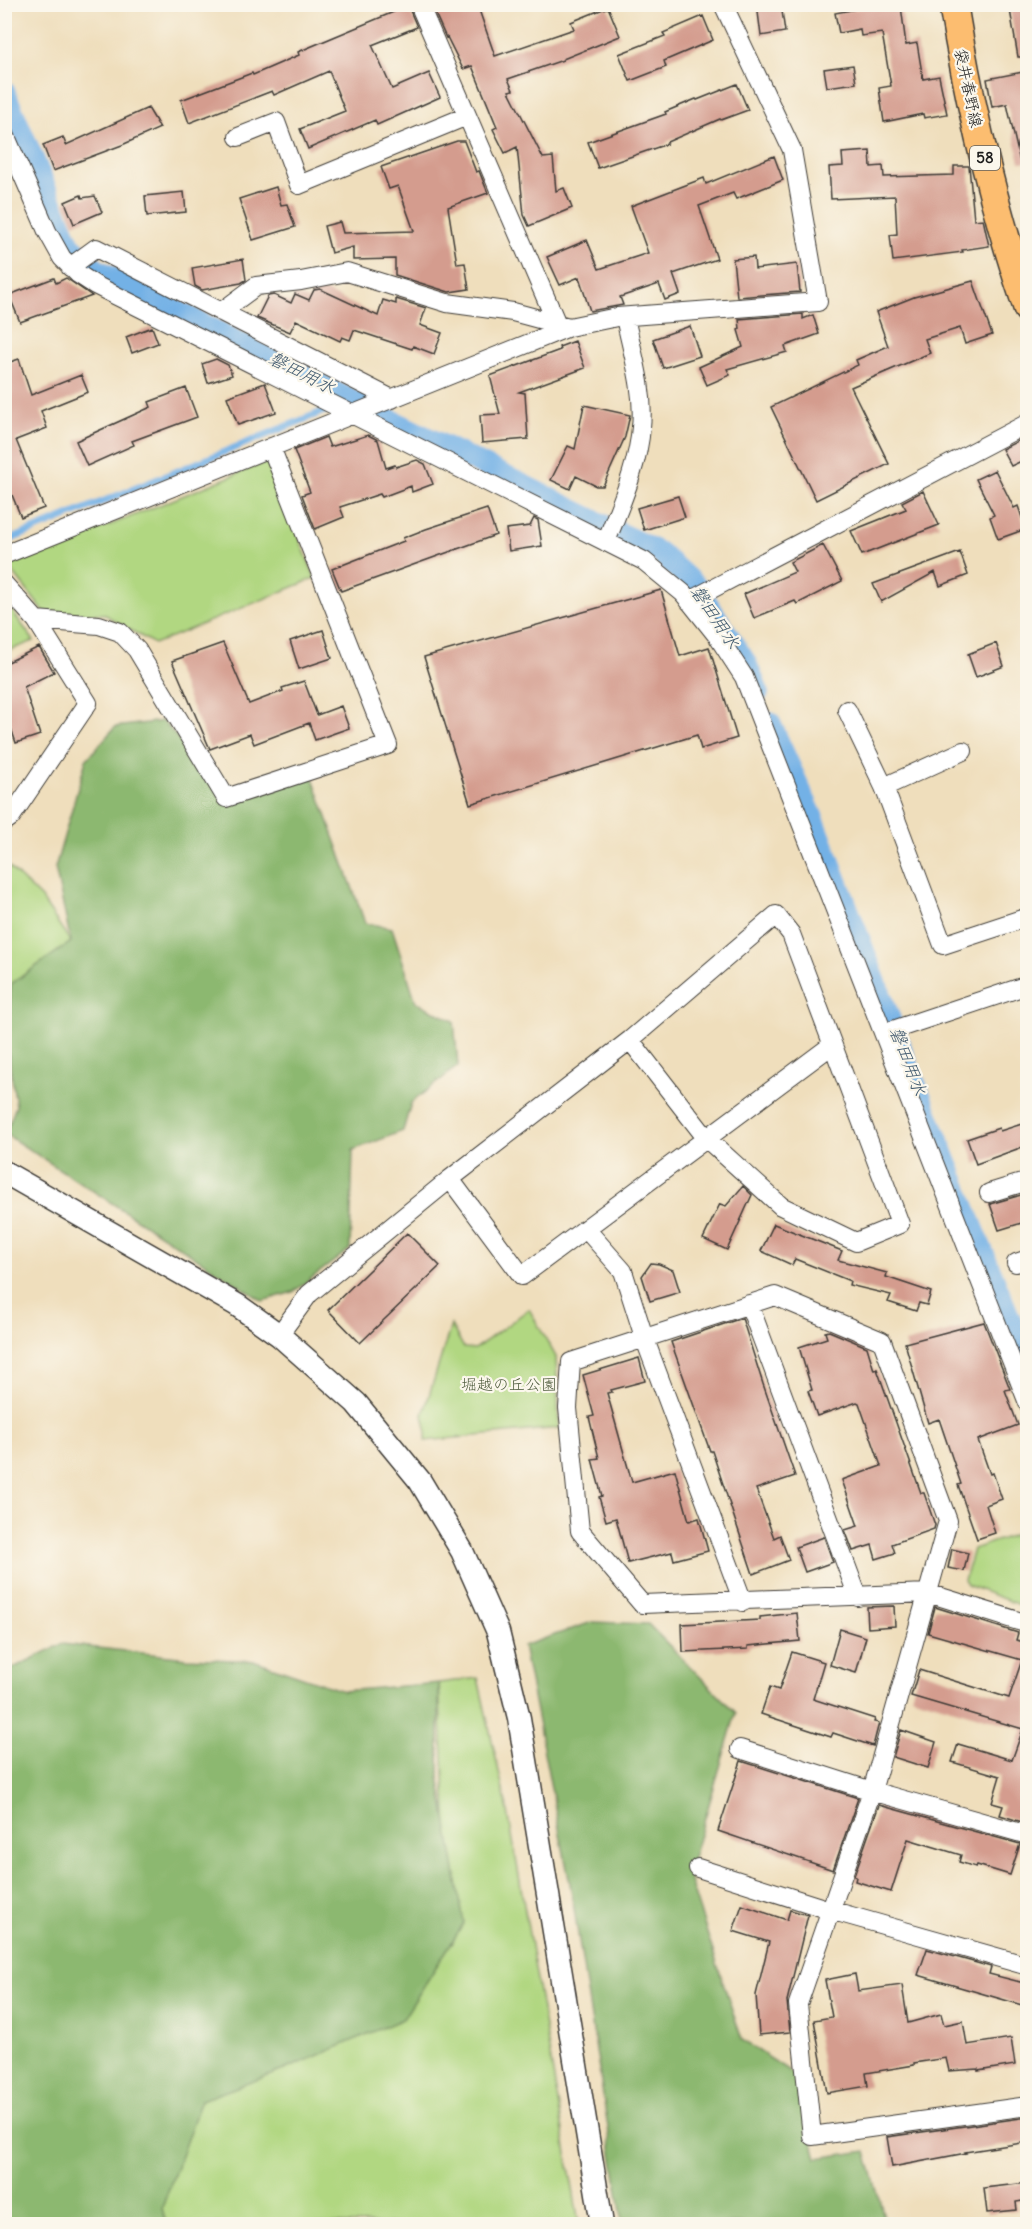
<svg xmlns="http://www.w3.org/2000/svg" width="1032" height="2229" font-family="Delius,'Klee One',sans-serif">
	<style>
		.green { fill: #b1d781; stroke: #667a4e; stroke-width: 1.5 }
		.forest { fill: #8cb86f; stroke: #546a46; stroke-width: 1.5 }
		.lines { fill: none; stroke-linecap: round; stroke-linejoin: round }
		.stream { stroke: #73b1e6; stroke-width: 7 }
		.canal { stroke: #73b1e6; stroke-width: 22 }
		.building { fill: #d49c8e }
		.minor-casing { stroke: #3c3934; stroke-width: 20 }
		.tertiary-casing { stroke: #3c3934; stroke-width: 25 }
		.primary-casing { stroke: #3c3934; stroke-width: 31 }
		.minor { stroke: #fff; stroke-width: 18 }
		.tertiary { stroke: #fff; stroke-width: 22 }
		.primary { stroke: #fcbd6f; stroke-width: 28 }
		.labels { text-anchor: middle; stroke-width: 4.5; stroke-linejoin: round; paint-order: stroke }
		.shield { fill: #fbf7ec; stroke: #5f5e5a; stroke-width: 1.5 }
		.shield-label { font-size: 15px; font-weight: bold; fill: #1c1c1c }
		.street-label { font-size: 16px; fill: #1c1c1c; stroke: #fbf7ec }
		.park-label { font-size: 16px; fill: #505d3f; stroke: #fbf7ec }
		.water-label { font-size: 18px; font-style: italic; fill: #3f586d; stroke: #fbf7ec }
	</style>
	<rect width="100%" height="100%" fill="#fbf7ec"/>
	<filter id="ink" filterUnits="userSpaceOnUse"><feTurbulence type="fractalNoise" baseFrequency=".0167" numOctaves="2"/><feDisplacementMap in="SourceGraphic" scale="12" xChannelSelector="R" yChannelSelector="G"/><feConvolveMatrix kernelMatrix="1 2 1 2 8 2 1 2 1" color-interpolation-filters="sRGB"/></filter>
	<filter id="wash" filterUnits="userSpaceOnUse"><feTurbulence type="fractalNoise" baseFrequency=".008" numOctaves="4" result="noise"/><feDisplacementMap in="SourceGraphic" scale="24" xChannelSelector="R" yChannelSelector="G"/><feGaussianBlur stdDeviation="1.35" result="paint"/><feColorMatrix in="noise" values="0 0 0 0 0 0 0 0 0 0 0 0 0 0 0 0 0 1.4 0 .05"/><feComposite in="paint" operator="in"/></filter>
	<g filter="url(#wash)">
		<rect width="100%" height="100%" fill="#efdebc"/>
		<path class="green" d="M269,461L315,578L154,644L104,614L44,612L8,566Z
			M4,600L34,641L5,652H4Z
			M5,863L41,898L71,942L11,984L5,1106Z
			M529,1309L556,1357L559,1428L425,1441L427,1432L423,1415L451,1325L464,1348L475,1349Z
			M1027,1530V1608L967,1585L964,1580L973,1549Z
			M478,1678L508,1812L579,2224H146L201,2100L453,1942L439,1683Z"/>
		<path class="forest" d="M163,721L234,803L310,770L365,923L392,928L416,1002L454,1021L458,1066L411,1103L403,1131L353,1150L350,1249L293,1292L263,1301L5,1134L16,1106L7,1044L11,984L71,942L55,868L86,760L115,727Z
			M592,1622L648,1624L736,1713L688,1875L742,2040L794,2074L817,2158L866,2151L886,2224H623L571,1889L523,1646Z
			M62,1644L187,1658L256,1661L343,1691L439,1683V1777L464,1923L403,2019L284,2070L201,2100L162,2208L166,2224H5V1672Z"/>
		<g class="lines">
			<path class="stream" d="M4,542L351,400"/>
			<path class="canal" d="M4,91L70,245L96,269L351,400L660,553L696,586L746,663L758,692
				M770,723L813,818L904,1056L1028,1364"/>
		</g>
		<g id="blocks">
			<path class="building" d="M431,4H477L495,56L574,29L571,22L608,7L620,36L563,59V60L508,79L513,90L509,91L543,158L553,157L556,191L564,188L572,208L529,226L524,215L517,147L505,153L493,129L497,127L472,66L463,69L447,37L446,38Z
				M757,4H781L785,32L761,36Z
				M1009,4H1028V57H1018Z
				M408,6L417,27L372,45L392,89L429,73L440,97L377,125L375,120L308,149L300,129L345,111L329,71L274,95L272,91L189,123L181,100L252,73L253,75L299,55L298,52L336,36Z
				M872,6L873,9L901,6L906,45L917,43L923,79L939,76L947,114L924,118L923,114L884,122L879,88L891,86L882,33L861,36L860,29L839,33L835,13Z
				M703,16L713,40L664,61L666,67L630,81L619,54L665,36L663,33Z
				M853,65L856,83L827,87L824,69Z
				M1028,71V162H1020L1007,104L992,107L987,79Z
				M737,84L748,110L721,120L720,119L667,142V144L598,168L588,142L666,114L665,112L696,99L697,100Z
				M148,108L160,128L122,145L53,171L43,145L63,137L66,145Z
				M457,141H464L476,172L479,171L488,193L448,207L457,264L465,263L469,289L449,292L395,275V259L353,260V247L331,253L324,226L340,222L343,233L414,231L398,186L389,189L381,167Z
				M870,151L871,167L883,166L884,177L954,175V166H969L974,220L983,219L989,246L962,250L963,252L893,261L890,235L897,234L895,196L831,199L829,167L843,166L842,153Z
				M774,156L783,180L736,199L733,193L699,206L717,259L673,274L680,294L665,300L659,284L620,297L623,305L590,311L579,277L560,285L547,257L587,240L599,269L648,253L631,206L704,178L706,184Z
				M276,187L281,205L287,204L295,227L253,240L239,199Z
				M184,192L186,212L147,216L145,196Z
				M81,195L82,198L95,196L102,212L74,224L65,202Z
				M754,257L755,269L797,264L800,292L737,297L733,259Z
				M243,259L246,280L241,283L202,290L195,286L192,268Z
				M54,278L56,283L66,278L92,296L20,322L9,295Z
				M973,281L992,335L965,344L960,328L925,339L930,353L851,387L889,464L816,500L771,407L858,365L856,360L888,346L876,312L914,297Z
				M320,289L378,316L383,300L396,304V299L426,308L420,325L442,333L434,354L413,346L412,349L354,330L350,340L342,337L340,341L296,320L290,332L257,318L268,296L274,295L291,303L295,294L309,300L314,290Z
				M803,314V319L813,315L819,334L785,346L787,352L727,369L730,375L707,385L699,367L743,347L738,330L740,329L739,319Z
				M690,326L700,356L663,368L653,339Z
				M152,327L158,343L132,353L126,337Z
				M575,341L585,368L519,392L525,393L528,439L482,443L480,415L500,414L490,376L560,350L559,347Z
				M19,359L31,395L81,375L88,392L41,411L47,428L16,440L44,508L21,517L12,495L4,498V364Z
				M216,359L228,365L232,375L208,383L202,364Z
				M265,383L276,412L238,425L227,397Z
				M186,388L197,417L132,441L134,445L87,466L76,441L151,407L149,402Z
				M584,405L630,415L625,437L603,486H596L576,476L570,489L551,480L568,446L575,449Z
				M368,435L378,440L386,468L395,465L396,467L417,460L425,464L433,484L412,492L411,486L382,497L380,494L340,507L344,517L315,529L302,495L310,492L294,450L326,437L330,447Z
				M1028,436V458L1011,466L1002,449Z
				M995,470L1014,508L1018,506L1026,529L998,539L990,517L994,515L976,479Z
				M923,491L939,525L862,555L851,531L906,509L902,502Z
				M678,496L685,517L644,530L637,508Z
				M487,509L496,535L341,591L332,569L404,541L403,538L426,529Z
				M534,518L538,520L542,546L509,551L506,529L530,526Z
				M823,545L842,581L797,604L795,601L754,618L744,594L795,572L790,562Z
				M960,552L968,575L940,586L935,572L881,602L873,584Z
				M661,590L680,656L709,647L737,738L701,749L697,735L470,804L424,657Z
				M323,630L332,658L299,669L290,641Z
				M223,643L249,704L283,691L282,688L304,681L317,715L341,706L349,728L315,740L309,723L254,744L250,734L210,749L172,661Z
				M996,643L1004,666L976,677L968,654Z
				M39,647L54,672L24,687L40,735L16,743L4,707V664Z
				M1028,1122V1145L976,1164L967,1139L999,1128L1000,1131Z
				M743,1186L752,1195L727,1250L703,1239L720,1204L726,1206Z
				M1028,1193V1221L999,1230L990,1204Z
				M774,1224L842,1251L838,1260L887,1273L886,1277L931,1292L927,1305L919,1303L916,1311L888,1302L891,1295L849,1285L850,1281L795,1259L792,1265L761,1251Z
				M407,1233L440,1266L360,1343L328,1310Z
				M651,1263L659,1264L673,1270L680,1292L650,1301L642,1276Z
				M742,1318L763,1384L795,1476L756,1489L774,1538L780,1535L789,1560L753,1574L712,1451H710L671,1342Z
				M984,1322L1010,1389L1005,1390L1018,1425L978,1440L990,1474L993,1473L1002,1499L986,1505L995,1533L977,1539L958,1485L961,1484L939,1419L928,1423L905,1343Z
				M829,1331L867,1347L874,1370L877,1369L921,1493H924L935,1525L934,1529L892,1544L895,1553L876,1559L872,1545L853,1551L845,1530L858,1526L842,1480L881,1466L859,1403L857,1402L817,1416L808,1391L812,1390L799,1347L827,1338L825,1332Z
				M639,1358L645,1381L611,1390L612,1392L607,1393L632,1482L675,1470L689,1521L699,1518L708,1551L674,1560L672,1552L628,1563L616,1518L606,1521L599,1497L602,1496L592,1459L599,1458L589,1417L594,1416L583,1375Z
				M824,1537L833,1562L805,1572L796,1547Z
				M952,1549L968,1553L964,1571L948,1568Z
				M894,1606L895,1626L868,1628L867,1607Z
				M935,1607L1018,1633L1016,1640L1028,1643V1801L1022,1822L1000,1815L1003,1806L992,1803L1000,1776L952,1762L958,1744L1012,1760L1023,1729L911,1696L919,1670L1009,1698L1022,1660L928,1633Z
				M797,1613L800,1641L748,1646V1649L683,1652L682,1624L760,1620V1617Z
				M840,1629L866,1637L856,1673L830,1665Z
				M792,1652L824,1662L813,1699L875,1719L874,1722L879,1723L873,1746L833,1733L831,1737L761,1714L770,1687L779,1690Z
				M901,1730L936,1742L928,1768L893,1757Z
				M741,1761L858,1798L833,1870L718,1831Z
				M879,1805L1020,1844L1010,1875L977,1865L976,1867L959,1862L961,1855L908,1839L891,1892L855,1881L856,1877L854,1876Z
				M742,1905L787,1920L790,1910L808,1915L787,2001L790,2032L759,2035L756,1995L769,1942L733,1931Z
				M927,1949L991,1967L989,1974L1028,1984L1022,2005L918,1975Z
				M855,1974L858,1991L902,1985L908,2023L941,2014L944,2025L963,2021L967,2045L1011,2038L1015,2065L978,2071V2069L949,2071L946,2058L914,2063V2065L866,2073L868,2086L827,2093L814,2020L832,2017L825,1980Z
				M1028,2117V2142L965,2152L966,2153L892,2167L887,2137Z
				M1028,2183V2200L1016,2202L1017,2210L987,2213L984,2188Z"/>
		</g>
	</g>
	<g filter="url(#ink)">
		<use href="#blocks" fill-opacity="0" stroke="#3c3934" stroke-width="1.5"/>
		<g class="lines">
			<g class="minor-casing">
				<path id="minor" d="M419,4L557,324
					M4,132L47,231L62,258L78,274L95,285L644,561L683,593L718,637L744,677L1028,1403
					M238,137L276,122L299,185L467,116
					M70,267L96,248L392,399
					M221,312L256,286L301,281L347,272L447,303L513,312L569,327
					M606,542C620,505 638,467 641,427C645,391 632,352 625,317
					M4,555L569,327L617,317L818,302L792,150L723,4
					M4,584L36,620L99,625L120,632L137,650L226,798L388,745L271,447
					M689,601L1028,423
					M847,710L884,787L943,945L1028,917
					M884,787L963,751
					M4,822L11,817L88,703L36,620
					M884,1033L1028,985
					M450,1179L630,1040L776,915L791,934L900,1224L856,1242L781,1206L707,1139L630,1040
					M989,1193L1028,1181
					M586,1229L623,1271L644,1337L743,1602
					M1016,1263L1028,1259
					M749,1304L858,1597
					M279,1335L309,1294L450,1179L522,1276L832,1045
					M1028,1624L928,1593L642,1604L580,1531L568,1408L571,1362L775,1296L882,1341L948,1521L872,1791L798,2004L812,2136L1028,2106
					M740,1749L872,1791L1028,1835
					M698,1868L830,1910L1028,1966"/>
			</g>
			<g class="tertiary-casing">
				<path id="tertiary" d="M4,1172L237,1305L279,1335L356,1403L420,1481L462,1551L498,1632L519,1718L602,2224"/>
			</g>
			<g class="primary-casing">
				<path id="primary" d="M953,4C970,107 994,210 1028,309"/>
			</g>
			<use href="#minor" class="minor"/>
			<use href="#tertiary" class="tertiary"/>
			<use href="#primary" class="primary"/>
		</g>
	</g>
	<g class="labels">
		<rect class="shield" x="970" y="146" width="30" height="24" rx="4.5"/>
		<g class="shield-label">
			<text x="985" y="163">58</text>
		</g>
		<g class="street-label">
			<text transform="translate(969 88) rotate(78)" y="6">袋井春野線</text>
		</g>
		<g class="park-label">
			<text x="509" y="1390">堀越の丘公園</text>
		</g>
		<g class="water-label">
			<text transform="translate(302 373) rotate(27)" y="6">磐田用水</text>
			<text transform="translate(715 617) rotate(56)" y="6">磐田用水</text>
			<text transform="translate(908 1061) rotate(69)" y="6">磐田用水</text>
		</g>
	</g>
	<rect width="1032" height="2229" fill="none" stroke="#fbf7ec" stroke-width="24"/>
</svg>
